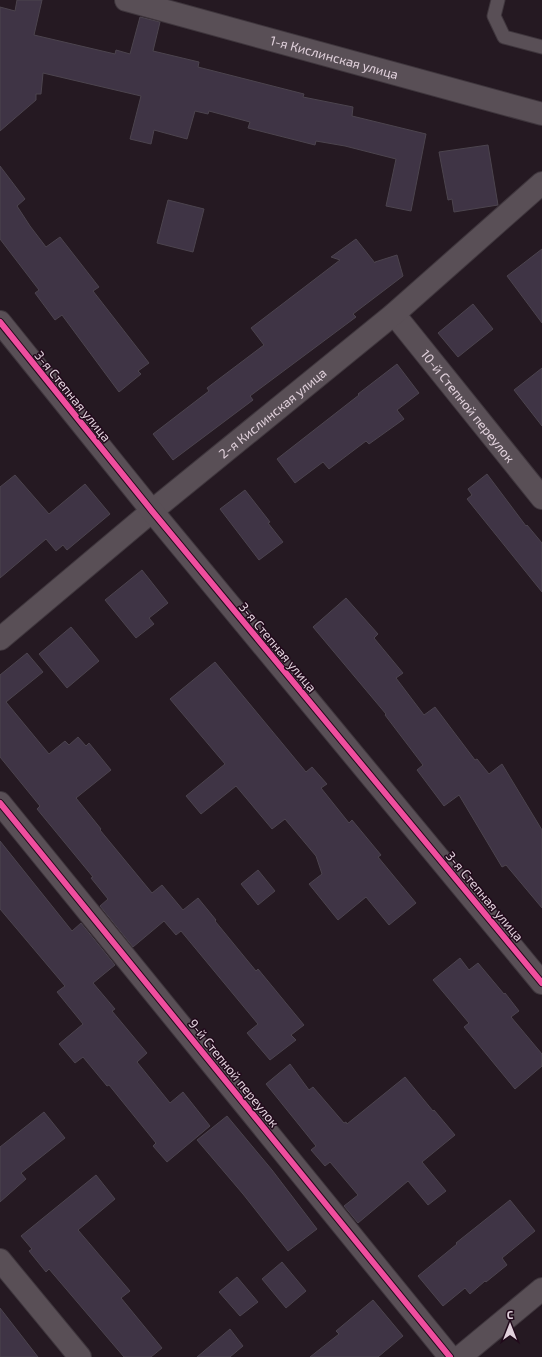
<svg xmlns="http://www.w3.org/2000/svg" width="542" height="1357" font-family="'Exo 2',sans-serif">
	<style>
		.building { fill: #3f3445; stroke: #4c444e }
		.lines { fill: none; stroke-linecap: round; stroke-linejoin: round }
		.service-casing { stroke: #3f363d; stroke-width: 15 }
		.minor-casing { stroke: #3f363d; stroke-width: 24 }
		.tertiary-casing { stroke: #3f363d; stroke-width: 24 }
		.service { stroke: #594f56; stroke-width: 13 }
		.minor { stroke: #594f56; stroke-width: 22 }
		.tertiary { stroke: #594f56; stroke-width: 22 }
		.cycleway-casing { stroke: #210a1b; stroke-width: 8 }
		.cycleway { stroke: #ef4d9e; stroke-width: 6 }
		.labels { text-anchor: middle; stroke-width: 3; stroke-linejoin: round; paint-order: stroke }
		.street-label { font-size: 13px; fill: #e1d1dc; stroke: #210a1b }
	</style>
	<rect width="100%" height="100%" fill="#251922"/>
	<path class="building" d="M17,0H42L34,35L115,54L116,50L130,54L140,17L160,22L153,51L199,62L198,67L304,94L303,97L353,107L352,116L426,134L411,211L386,206L396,159L345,146L316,141L315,145L248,128L250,122L209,111L208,114L195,111L187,139L154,130L151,144L130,139L141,96L43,73L41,94H36V100L0,131V7L15,11Z
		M488,145L498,205L454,212L452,199L448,200L439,152Z
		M0,166L25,199L17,206L30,226L46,247L60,237L99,287L93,291L149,363L138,371L141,374L119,392L62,315L55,320L35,293L39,290L0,239Z
		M168,200L204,209L193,252L157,243Z
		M356,239L375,263V262L397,255L403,276L353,314L356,317L250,396L253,400L173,460L153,434L209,391L207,388L264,345L251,328L340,260L331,257Z
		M542,249V323L507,276Z
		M473,304L493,329L458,357L438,333Z
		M397,364L419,393L397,410L404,419L369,444L366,441L329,469L323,462L295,483L277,459L359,395L358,394Z
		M542,368V426L514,390Z
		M487,474L526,526L527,525L542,543V592L467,499L472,495L468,489Z
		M15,475L49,514L85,484L110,514L67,550L63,545L56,551L46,539L0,578V487Z
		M245,490L270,522L268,523L283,542L259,560L220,509Z
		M142,570L168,603L149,618L154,624L136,638L105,600Z
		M346,598L378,634L374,638L403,673L396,678L424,715L435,707L475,760L477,759L489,774L502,764L542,830V908L506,865L502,867L459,795L444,806L417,770L423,765L385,715L386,714L313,627Z
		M71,627L99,661L67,688L39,654Z
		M27,653L43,672L6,702L49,754L65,741L69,745L78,737L86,746L89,743L111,770L76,798L101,829L100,830L152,893L162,885L183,910L198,898L216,920L215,921L256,971L258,969L304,1025L291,1035L296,1040L270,1060L247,1033L258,1024L181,931L176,935L164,921L133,947L100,906L108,899L91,878L93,877L37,809L40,806L0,757V675Z
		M215,662L306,772L312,767L327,784L321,788L349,823L352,820L381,855L378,857L416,903L389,925L366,897L338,920L309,884L322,874L316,856L285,819L272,829L236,786L201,814L186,796L225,764L170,699Z
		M0,841L72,931L81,923L115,965L93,983L115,1009L112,1011L147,1053L137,1062L170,1103L183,1092L210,1126L167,1162L153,1146L156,1143L109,1085L107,1086L83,1057L75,1063L59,1044L83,1024L57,992L65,986L0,909Z
		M258,870L275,891L258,905L241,884Z
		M460,958L469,970L478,963L504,994L505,993L519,1011L511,1017L542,1054V1066L515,1089L464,1027L469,1023L433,980Z
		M290,1064L309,1090L313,1087L344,1123L346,1122L347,1124L405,1077L433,1111L434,1110L455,1135L422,1162L446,1191L428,1205L408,1181L358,1223L344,1206L358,1195L330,1162L325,1166L311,1150L316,1146L266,1084Z
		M44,1112L65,1138L21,1173L26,1179L0,1202V1147Z
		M227,1116L272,1170L317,1229L288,1251L243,1194L197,1140Z
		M96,1175L115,1199L78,1230L130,1291L121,1298L162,1348L151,1357H124L49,1269L46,1272L29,1251L32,1249L21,1236Z
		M510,1200L535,1231L502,1258L507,1265L486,1282L485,1281L470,1294L465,1288L443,1306L418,1276L457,1244L456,1243Z
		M282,1262L306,1291L286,1308L262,1279Z
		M237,1277L258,1302L240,1316L219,1292Z
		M373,1300L403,1336L378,1357H310L339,1334L336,1331Z
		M0,1308L38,1357H0Z
		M230,1329L243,1346L230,1357H197Z"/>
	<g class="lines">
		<g class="service-casing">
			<path id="service" d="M498,0L494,16L504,37L542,47"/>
		</g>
		<g class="minor-casing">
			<g id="minor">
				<path id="s1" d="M126,0L542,114"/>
				<path id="s2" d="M394,314L542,498"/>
				<path id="s3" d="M0,639L152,511L394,314L542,183"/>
				<path d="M0,803L450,1357"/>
				<path d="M0,1260L80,1357"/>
				<path d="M460,1357L542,1289"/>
			</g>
		</g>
		<g class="tertiary-casing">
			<path id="tertiary" d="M0,322L152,511L542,983"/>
		</g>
		<use href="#service" class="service"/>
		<use href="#minor" class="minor"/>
		<use href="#tertiary" class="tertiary"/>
		<g class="cycleway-casing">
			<path id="cycleway" d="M0,322L152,511L542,983
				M0,803L450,1357"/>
		</g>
		<use href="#cycleway" class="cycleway"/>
	</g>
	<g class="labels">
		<g class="street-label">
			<text dy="5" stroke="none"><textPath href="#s1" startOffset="216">1-я Кислинская улица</textPath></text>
			<text transform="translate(73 396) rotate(51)" y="5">3-я Степная улица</text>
			<text dy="5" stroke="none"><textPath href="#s2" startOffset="118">10-й Степной переулок</textPath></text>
			<text dy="5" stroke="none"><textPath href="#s3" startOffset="354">2-я Кислинская улица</textPath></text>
			<text transform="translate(278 647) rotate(50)" y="5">3-я Степная улица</text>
			<text transform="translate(485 896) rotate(50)" y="5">3-я Степная улица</text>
			<text transform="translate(234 1073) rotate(51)" y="5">9-й Степной переулок</text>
		</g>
	</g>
	<g transform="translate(510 1325)" stroke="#210a1b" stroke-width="3" paint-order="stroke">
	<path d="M0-3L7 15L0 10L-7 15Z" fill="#e1d1dc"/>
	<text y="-6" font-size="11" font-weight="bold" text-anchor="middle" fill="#e1d1dc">С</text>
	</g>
</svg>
